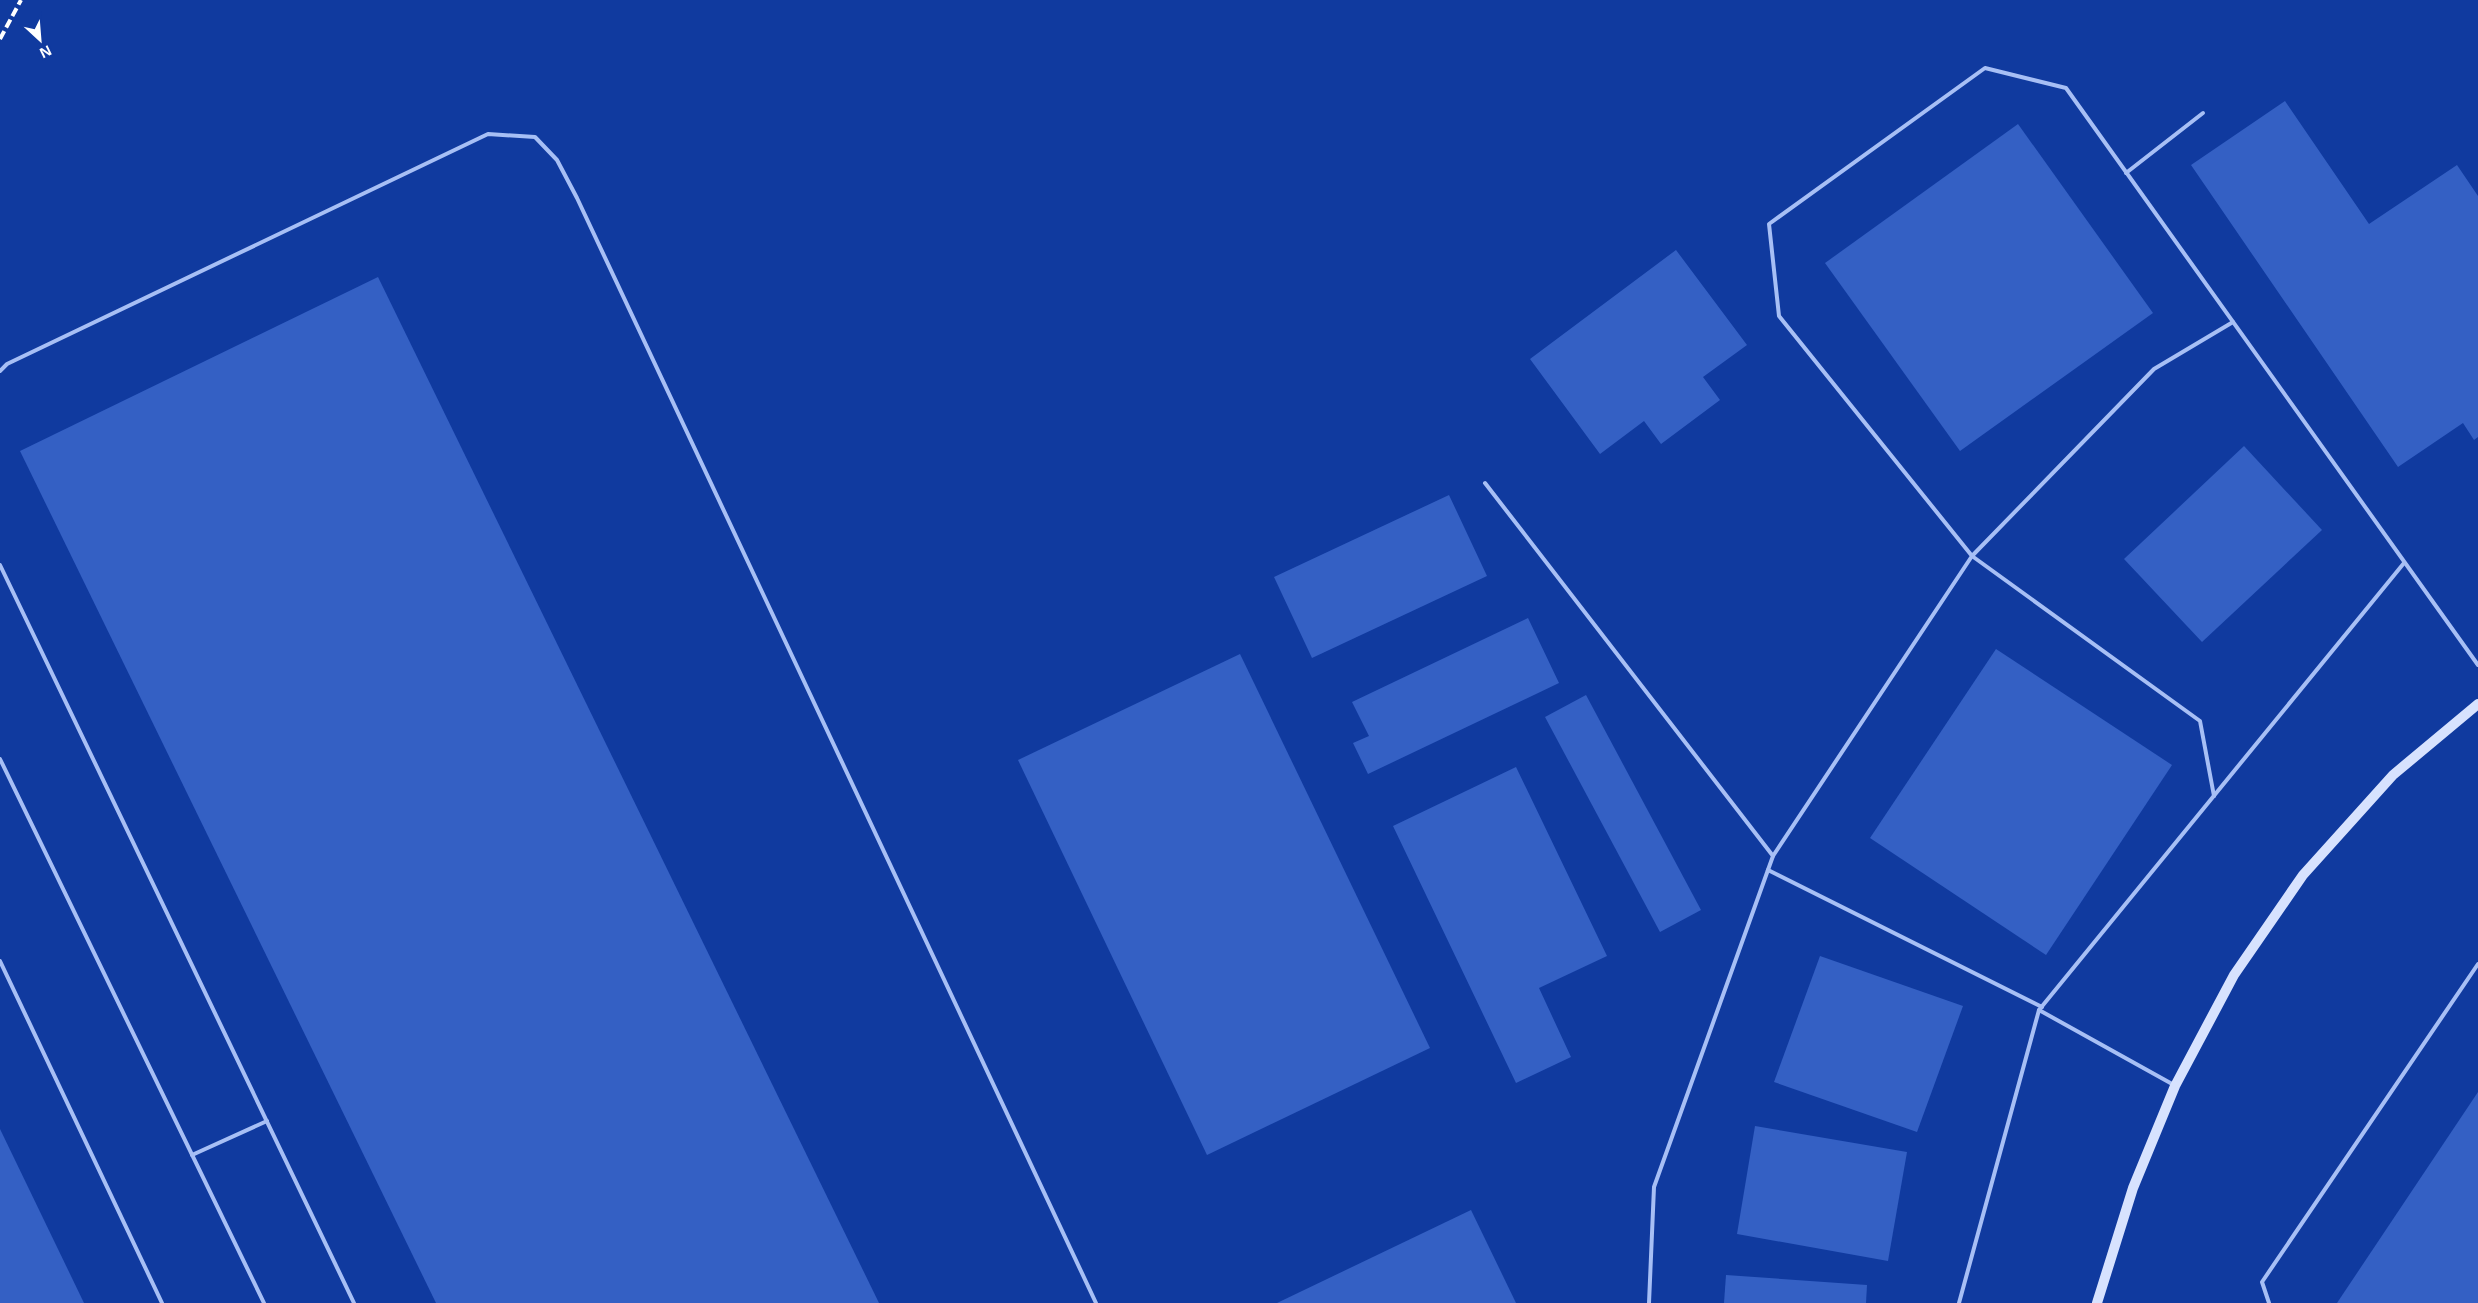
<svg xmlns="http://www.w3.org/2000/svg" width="2478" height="1303" font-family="'Noto Sans',sans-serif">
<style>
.building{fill:#3460c4}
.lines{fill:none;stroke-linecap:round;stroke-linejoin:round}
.service{stroke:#a7bff5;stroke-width:4}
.secondary{stroke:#d7e2fe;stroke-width:10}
.rail{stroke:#fff;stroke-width:4;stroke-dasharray:9 4;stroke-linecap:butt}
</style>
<rect width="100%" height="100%" fill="#103a9f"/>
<g class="building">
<path d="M 2285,101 L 2369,224 L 2457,165 L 2478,196 L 2478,437 L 2474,440 L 2463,423 L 2398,467 L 2191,165 Z"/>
<path d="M 2018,124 L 2153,313 L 1960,451 L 1825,263 Z"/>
<path d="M 1676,250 L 1747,345 L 1703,377 L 1720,400 L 1661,444 L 1644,421 L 1600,454 L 1530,359 Z"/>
<path d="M 378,277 L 879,1303 L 436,1303 L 20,451 Z"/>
<path d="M 2244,446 L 2322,530 L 2202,642 L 2124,559 Z"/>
<path d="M 1449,495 L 1487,576 L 1312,658 L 1274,577 Z"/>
<path d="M 1528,618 L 1559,683 L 1368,774 L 1353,743 L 1369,736 L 1352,702 Z"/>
<path d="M 1996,649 L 2172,765 L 2046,955 L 1870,838 Z"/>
<path d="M 1240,654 L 1430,1048 L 1207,1155 L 1018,760 Z"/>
<path d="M 1586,695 L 1701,910 L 1660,932 L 1545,717 Z"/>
<path d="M 1516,767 L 1607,956 L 1539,988 L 1571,1057 L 1516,1083 L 1393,826 Z"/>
<path d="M 1820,956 L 1963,1006 L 1917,1132 L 1774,1082 Z"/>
<path d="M 2478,1092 L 2478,1303 L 2337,1303 Z"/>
<path d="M 1755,1126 L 1907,1152 L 1888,1261 L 1737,1234 Z"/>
<path d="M 0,1129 L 84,1303 L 0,1303 Z"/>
<path d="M 1471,1210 L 1516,1303 L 1277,1303 Z"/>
<path d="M 1726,1275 L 1867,1285 L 1866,1303 L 1724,1303 Z"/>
</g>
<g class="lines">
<g class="service">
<path d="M 2126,173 L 2203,113"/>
<path d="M 0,371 L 7,364 L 488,134 L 535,137 L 557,160 L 577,198 L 1096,1303"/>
<path d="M 1485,483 L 1773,856 L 1654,1187 L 1649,1303"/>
<path d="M 0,565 L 354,1303"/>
<path d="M 0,759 L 264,1303"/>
<path d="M 2214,796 L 2200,721 L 1972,556 L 2154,369 L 2233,322"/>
<path d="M 1773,856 L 1972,556 L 1779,316 L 1769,224 L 1985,68 L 2066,88 L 2478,665"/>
<path d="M 1768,870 L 2042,1007"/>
<path d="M 0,961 L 162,1303"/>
<path d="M 2174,1085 L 2039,1010 L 2404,563"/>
<path d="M 192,1155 L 267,1121"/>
<path d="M 1959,1303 L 2039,1010"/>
<path d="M 2269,1303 L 2262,1282 L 2478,964"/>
</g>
<path class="secondary" d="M 2097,1303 L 2133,1188 L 2175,1086 L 2234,975 L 2303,875 L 2393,775 L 2478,704"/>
<path class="rail" d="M 0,39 L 21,0"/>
</g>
<g transform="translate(40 40) rotate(154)" stroke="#103a9f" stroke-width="4" paint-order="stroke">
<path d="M0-4L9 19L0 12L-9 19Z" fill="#ffffff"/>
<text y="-8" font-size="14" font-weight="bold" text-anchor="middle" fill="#ffffff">N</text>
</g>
</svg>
